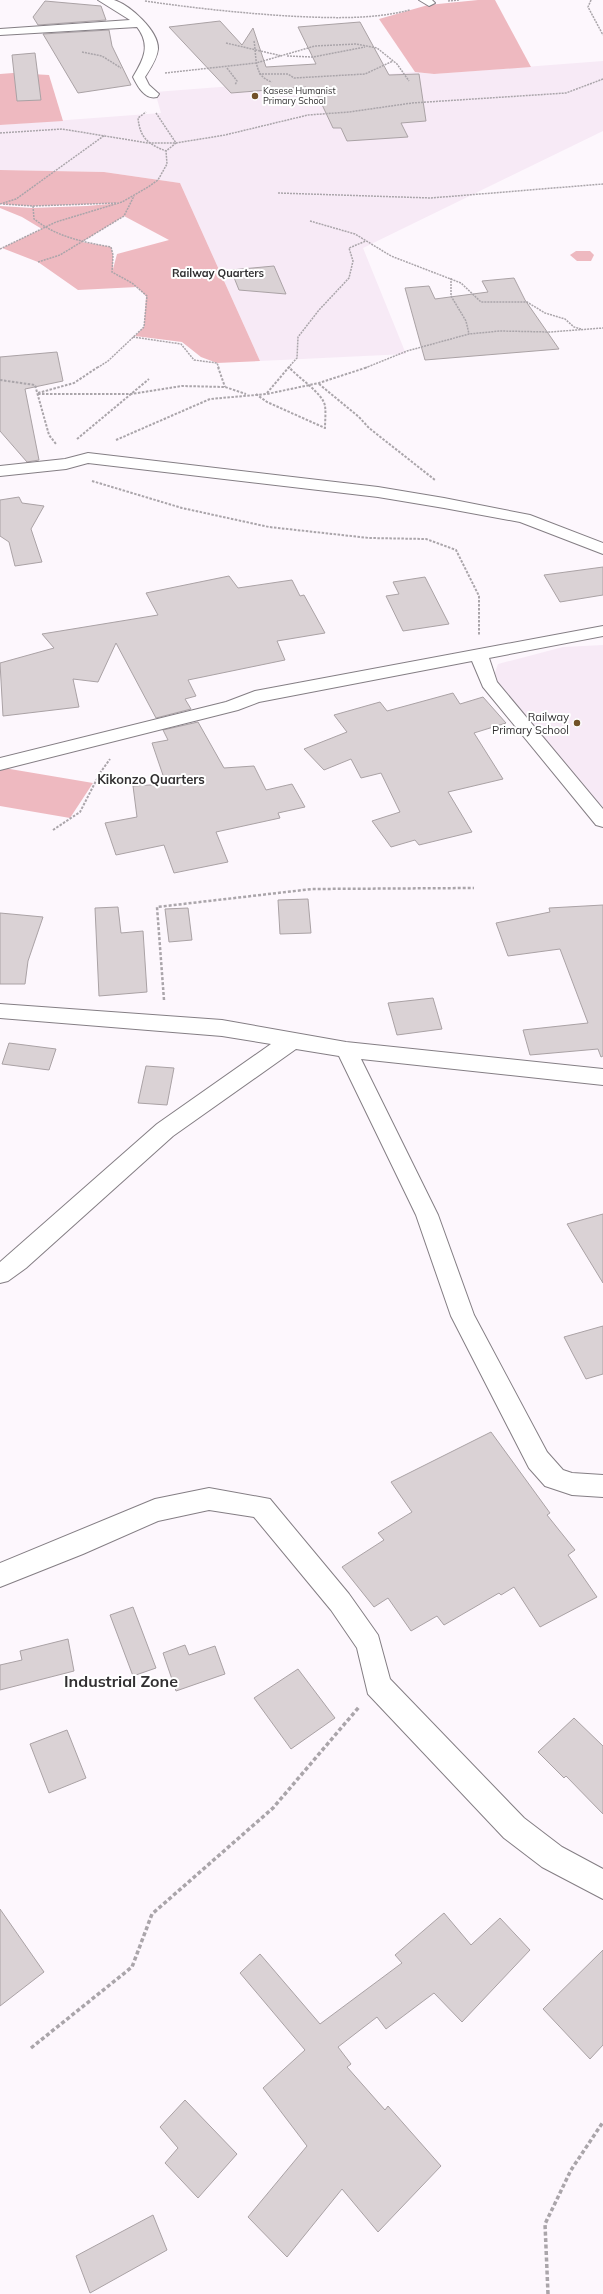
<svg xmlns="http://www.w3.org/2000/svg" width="603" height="2294" font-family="Mulish,sans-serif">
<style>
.built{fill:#f7eaf6}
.green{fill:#eeb9c0;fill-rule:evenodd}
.building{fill:#dad2d5;stroke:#aaa2a5}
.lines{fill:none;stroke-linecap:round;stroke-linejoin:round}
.minor-casing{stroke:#847e84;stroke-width:2}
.path-far3{stroke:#aaa5aa;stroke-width:1.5;stroke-dasharray:2 1;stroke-linecap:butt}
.path-far2{stroke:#aaa5aa;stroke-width:2;stroke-dasharray:2.5 1.5;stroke-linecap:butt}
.path-far1{stroke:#aaa5aa;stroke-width:2.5;stroke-dasharray:3 2;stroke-linecap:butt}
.path{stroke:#aaa5aa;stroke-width:3.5;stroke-dasharray:4 2.5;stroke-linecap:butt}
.minor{fill:#fff;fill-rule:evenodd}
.poi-dot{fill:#725228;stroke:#fff;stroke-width:1.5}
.labels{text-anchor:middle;stroke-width:4;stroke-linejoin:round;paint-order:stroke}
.far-poi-label{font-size:9px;fill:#323032;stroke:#fff;text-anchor:start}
.far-quarter-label{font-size:11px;font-weight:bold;fill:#323032;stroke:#fff}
.poi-label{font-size:11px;fill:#323032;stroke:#fff;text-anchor:end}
.quarter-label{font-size:13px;font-weight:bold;fill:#323032;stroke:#fff}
.near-quarter-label{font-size:16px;font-weight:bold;fill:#323032;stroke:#fff}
</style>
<rect width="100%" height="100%" fill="#fdf7fd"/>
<g class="built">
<path d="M 603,61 L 603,131 L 363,248 L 406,354 L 260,361 L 180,183 L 104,172 L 0,170 L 0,125 L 161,113 L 155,92 L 415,72 L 434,74 Z"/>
<path d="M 603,645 L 603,807 L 585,789 L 493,678 L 498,664 L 563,647 Z"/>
</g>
<g class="green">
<path d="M 478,0 L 495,0 L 531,67 L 434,74 L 415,72 L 379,19 L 428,5 Z"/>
<path d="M 13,73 L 49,75 L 63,121 L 0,125 L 0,74 Z"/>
<path d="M 0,170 L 104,172 L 180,183 L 260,361 L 217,363 L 201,357 L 182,342 L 135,336 L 144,327 L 146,296 L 137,287 L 78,290 L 38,262 L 2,248 L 42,229 L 22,217 L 0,208 L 0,206 L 32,208 L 87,206 L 120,203 L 33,206 L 0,204 ZM 124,216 L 169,240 L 117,254 L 113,269 L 113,255 L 111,247 L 82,242 Z"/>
<path d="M 576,251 L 590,251 L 594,255 L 591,261 L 577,261 L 570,255 Z"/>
<path d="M 0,768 L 4,768 L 93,783 L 70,818 L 0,806 Z"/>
</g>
<g class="building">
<path d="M 45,1 L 101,6 L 106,20 L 38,25 L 33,17 Z"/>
<path d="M 220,21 L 242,45 L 253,28 L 266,67 L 316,64 L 298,27 L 360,22 L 389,75 L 419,74 L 426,121 L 401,123 L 408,137 L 347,141 L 341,128 L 333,128 L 317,94 L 310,95 L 306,87 L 231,93 L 169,27 Z"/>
<path d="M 109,30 L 112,46 L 131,85 L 78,93 L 43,34 Z"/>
<path d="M 35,53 L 41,100 L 17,101 L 12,55 Z"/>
<path d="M 274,266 L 286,294 L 239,290 L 231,270 Z"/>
<path d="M 514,278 L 525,300 L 559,349 L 425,360 L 405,288 L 429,286 L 435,299 L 488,292 L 482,281 Z"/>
<path d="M 57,352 L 63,381 L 25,389 L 39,460 L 27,462 L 0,431 L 0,357 Z"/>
<path d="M 19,497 L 22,503 L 44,506 L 31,529 L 42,562 L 15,566 L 9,542 L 0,536 L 0,500 Z"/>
<path d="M 603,567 L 603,595 L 560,602 L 544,575 Z"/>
<path d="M 229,576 L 238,588 L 292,580 L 300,596 L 304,595 L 325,633 L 277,641 L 285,660 L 188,680 L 196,696 L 185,699 L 191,709 L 156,718 L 116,643 L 98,682 L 73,679 L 79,707 L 3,716 L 0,663 L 54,648 L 42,634 L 158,615 L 146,593 Z"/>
<path d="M 425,577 L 449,624 L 403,631 L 386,596 L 399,594 L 393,582 Z"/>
<path d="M 453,693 L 460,704 L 483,697 L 506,723 L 474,733 L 503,779 L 448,792 L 472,832 L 419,845 L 415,840 L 391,847 L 372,821 L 400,812 L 381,773 L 361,778 L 351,759 L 324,770 L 304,749 L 347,732 L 334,715 L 380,702 L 387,711 Z"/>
<path d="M 198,722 L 224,768 L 254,766 L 266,790 L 292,784 L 305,807 L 278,813 L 280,818 L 216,832 L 228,862 L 174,873 L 164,845 L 116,855 L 105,823 L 137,817 L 133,786 L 166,784 L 152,743 L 168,740 L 163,730 Z"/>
<path d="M 308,899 L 311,933 L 280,934 L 278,900 Z"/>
<path d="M 603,905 L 603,1056 L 601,1057 L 598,1049 L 530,1055 L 523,1030 L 588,1023 L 560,949 L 508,956 L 496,923 L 550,912 L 549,908 Z"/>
<path d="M 118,907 L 121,933 L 143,931 L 147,992 L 99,996 L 95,908 Z"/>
<path d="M 188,908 L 192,940 L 169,942 L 165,909 Z"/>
<path d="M 0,913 L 43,917 L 28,961 L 25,984 L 0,984 Z"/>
<path d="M 433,998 L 442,1029 L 397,1035 L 388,1003 Z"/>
<path d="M 9,1043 L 56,1049 L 49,1070 L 2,1064 Z"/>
<path d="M 146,1066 L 174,1068 L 167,1105 L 138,1103 Z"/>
<path d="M 603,1214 L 603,1283 L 567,1224 Z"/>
<path d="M 603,1326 L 603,1374 L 586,1379 L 564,1337 Z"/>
<path d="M 491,1432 L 550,1513 L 547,1515 L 575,1550 L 568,1555 L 597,1597 L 540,1627 L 514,1587 L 501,1595 L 499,1593 L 444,1625 L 437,1616 L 411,1631 L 388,1598 L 374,1607 L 342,1567 L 384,1540 L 378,1533 L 412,1512 L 391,1482 Z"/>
<path d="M 133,1607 L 156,1668 L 133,1676 L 110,1615 Z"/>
<path d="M 68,1639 L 74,1671 L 0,1690 L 0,1665 L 22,1660 L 20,1651 Z"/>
<path d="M 185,1645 L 189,1655 L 215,1646 L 225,1674 L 176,1691 L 163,1653 Z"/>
<path d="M 298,1669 L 335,1718 L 291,1749 L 254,1698 Z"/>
<path d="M 574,1718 L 603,1746 L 603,1814 L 566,1776 L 564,1778 L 538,1752 Z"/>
<path d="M 67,1730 L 86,1778 L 49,1793 L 30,1744 Z"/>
<path d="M 0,1909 L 44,1972 L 0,2006 Z"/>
<path d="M 444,1913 L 471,1945 L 500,1918 L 530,1950 L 462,2022 L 434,1993 L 386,2029 L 377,2017 L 338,2047 L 351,2064 L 347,2067 L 385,2110 L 388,2106 L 441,2166 L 378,2232 L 342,2189 L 287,2257 L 248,2217 L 307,2146 L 263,2088 L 305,2050 L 240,1973 L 260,1954 L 320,2024 L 402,1963 L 395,1955 Z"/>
<path d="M 603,1950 L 603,2045 L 590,2059 L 543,2009 Z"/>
<path d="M 185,2100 L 237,2154 L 198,2198 L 165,2163 L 178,2148 L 160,2127 Z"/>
<path d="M 153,2215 L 167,2250 L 90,2293 L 76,2256 Z"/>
</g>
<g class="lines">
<defs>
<g id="minor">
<path d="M 98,0 C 103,0 109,0 114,0 C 130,5 159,31 158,49 C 157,59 150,69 145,77 L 149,85 L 159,94 L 157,97 C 145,100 138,87 133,77 C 144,59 151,45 137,27 L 0,35 L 0,29 L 130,20 Z"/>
<path d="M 419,0 L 432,0 L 435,3 L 429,6 Z"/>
<path d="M 88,453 L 378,487 L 444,498 L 530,515 L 603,543 L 603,554 L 520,522 L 444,508 L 378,497 L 88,463 L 66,469 L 0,476 L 0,466 L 65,459 Z"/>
<path d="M 603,626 L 603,636 L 489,658 L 497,682 L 603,809 L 603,827 L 596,825 L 483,687 L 472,661 L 259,702 L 238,710 L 0,770 L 0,758 L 226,702 L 255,691 Z"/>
<path d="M 0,1004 L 222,1020 L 346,1042 L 603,1069 L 603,1085 L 361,1059 L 438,1215 L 474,1315 L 547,1452 L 563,1470 L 572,1473 L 603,1475 L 603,1497 L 572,1495 L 545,1486 L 529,1468 L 451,1316 L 416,1215 L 339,1056 L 296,1049 L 173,1136 L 26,1268 L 8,1281 L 0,1283 L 0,1262 L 157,1124 L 271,1044 L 222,1036 L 0,1018 Z"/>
<path d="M 209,1488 L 270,1499 L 349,1594 L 378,1635 L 390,1679 L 524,1818 L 562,1847 L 603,1869 L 603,1899 L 542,1867 L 504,1838 L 368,1694 L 357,1648 L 331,1610 L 254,1517 L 209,1510 L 158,1521 L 83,1554 L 0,1587 L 0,1563 L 155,1499 Z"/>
</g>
</defs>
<use href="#minor" class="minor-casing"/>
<g class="path-far3">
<path d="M 591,0 L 588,7 L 603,35"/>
<path d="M 145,1 C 193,8 240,13 288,16 C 329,18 370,20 410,10"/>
<path d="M 448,1 L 460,0"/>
<path d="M 254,41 C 257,58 253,76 272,82"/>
<path d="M 226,43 L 282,56"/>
<path d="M 82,52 L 102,56 L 121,68"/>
<path d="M 287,56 L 313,57 L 365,47"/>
<path d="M 227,68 L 237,81 L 235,85"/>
<path d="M 165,73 L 256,63 L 315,46 L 356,44 L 377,48 L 397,64 L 409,81"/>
<path d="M 259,74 L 288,74 L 294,78 L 365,74 L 393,61"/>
<path d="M 156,113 L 176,143 L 166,151"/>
<path d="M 0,133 L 62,129 L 148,143 L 176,143 L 225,135 L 308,115 L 349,112 L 412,103 L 566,93 L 603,79"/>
<path d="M 278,193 L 431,198 L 603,184"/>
<path d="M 0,204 L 16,199 L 105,135"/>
<path d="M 3,204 L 33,206 L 117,203"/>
<path d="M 33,206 L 34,219 C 57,237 83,242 111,247 L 113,255 L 112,272 L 132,283 L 147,296 L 144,327 L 108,361 L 97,368"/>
<path d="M 310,221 L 355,234 L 391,256 L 461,283 L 481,302 L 527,302 L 545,313 L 565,319 L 574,327 L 581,329"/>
<path d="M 0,249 L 56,222 L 122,202 L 148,187 L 158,180 L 167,164 L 166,151 C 148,144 140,138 138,118 L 146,112"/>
<path d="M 38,262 L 60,255 L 124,216 L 134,196"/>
<path d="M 451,278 L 451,296 L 466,321 L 469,334"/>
<path d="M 133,337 L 181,344 L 194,360 L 217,363 L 219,368"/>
<path d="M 289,367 L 290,368"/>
<path d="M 288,368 L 297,358 L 298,337 L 319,310 L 349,278 L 353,261 L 349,248 L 366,241"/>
<path d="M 365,368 L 407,351 L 469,334 L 500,331 L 550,332 L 603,328"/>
</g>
<g class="path-far2">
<path d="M 218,367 L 225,387"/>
<path d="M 0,380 L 35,385 L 49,435 L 56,444"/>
<path d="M 319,384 L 359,417 L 369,428 L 435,480"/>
<path d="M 38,393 L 74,383 L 98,367"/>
<path d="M 267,393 L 289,367"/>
<path d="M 38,394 L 131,394 L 182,386 L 225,387 L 246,394"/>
<path d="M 256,394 L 267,402 L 325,428 C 325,421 326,413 325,406 C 323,393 298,378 289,367"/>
<path d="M 77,439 L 149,379"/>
<path d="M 116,440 L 210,399 L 267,394 L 319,383 L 368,367"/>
<path d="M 92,481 L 182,508 L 269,527 L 369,538 L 426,539 L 456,550 L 479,596 L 479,635"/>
<path d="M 53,830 L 80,812 L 100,773 L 110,759"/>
</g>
<path class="path-far1" d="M 164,1000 L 157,907 L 312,889 L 474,888"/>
<g class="path">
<path d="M 31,2048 L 132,1967 L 152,1914 L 273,1808 L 359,1707"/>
<path d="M 548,2294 L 545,2224 L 571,2170 L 603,2122"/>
</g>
<use href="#minor" class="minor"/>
</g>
<g class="poi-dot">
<circle cx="255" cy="96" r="4"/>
<circle cx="577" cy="723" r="4"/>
</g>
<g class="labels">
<g class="far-poi-label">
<text x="263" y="94">Kasese Humanist<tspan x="263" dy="10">Primary School</tspan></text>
</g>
<g class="far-quarter-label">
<text x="218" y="277">Railway Quarters</text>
</g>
<g class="poi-label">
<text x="569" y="721">Railway<tspan x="569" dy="13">Primary School</tspan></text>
</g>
<g class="quarter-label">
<text x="151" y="784">Kikonzo Quarters</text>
</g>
<g class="near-quarter-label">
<text x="121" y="1687">Industrial Zone</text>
</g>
</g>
</svg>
